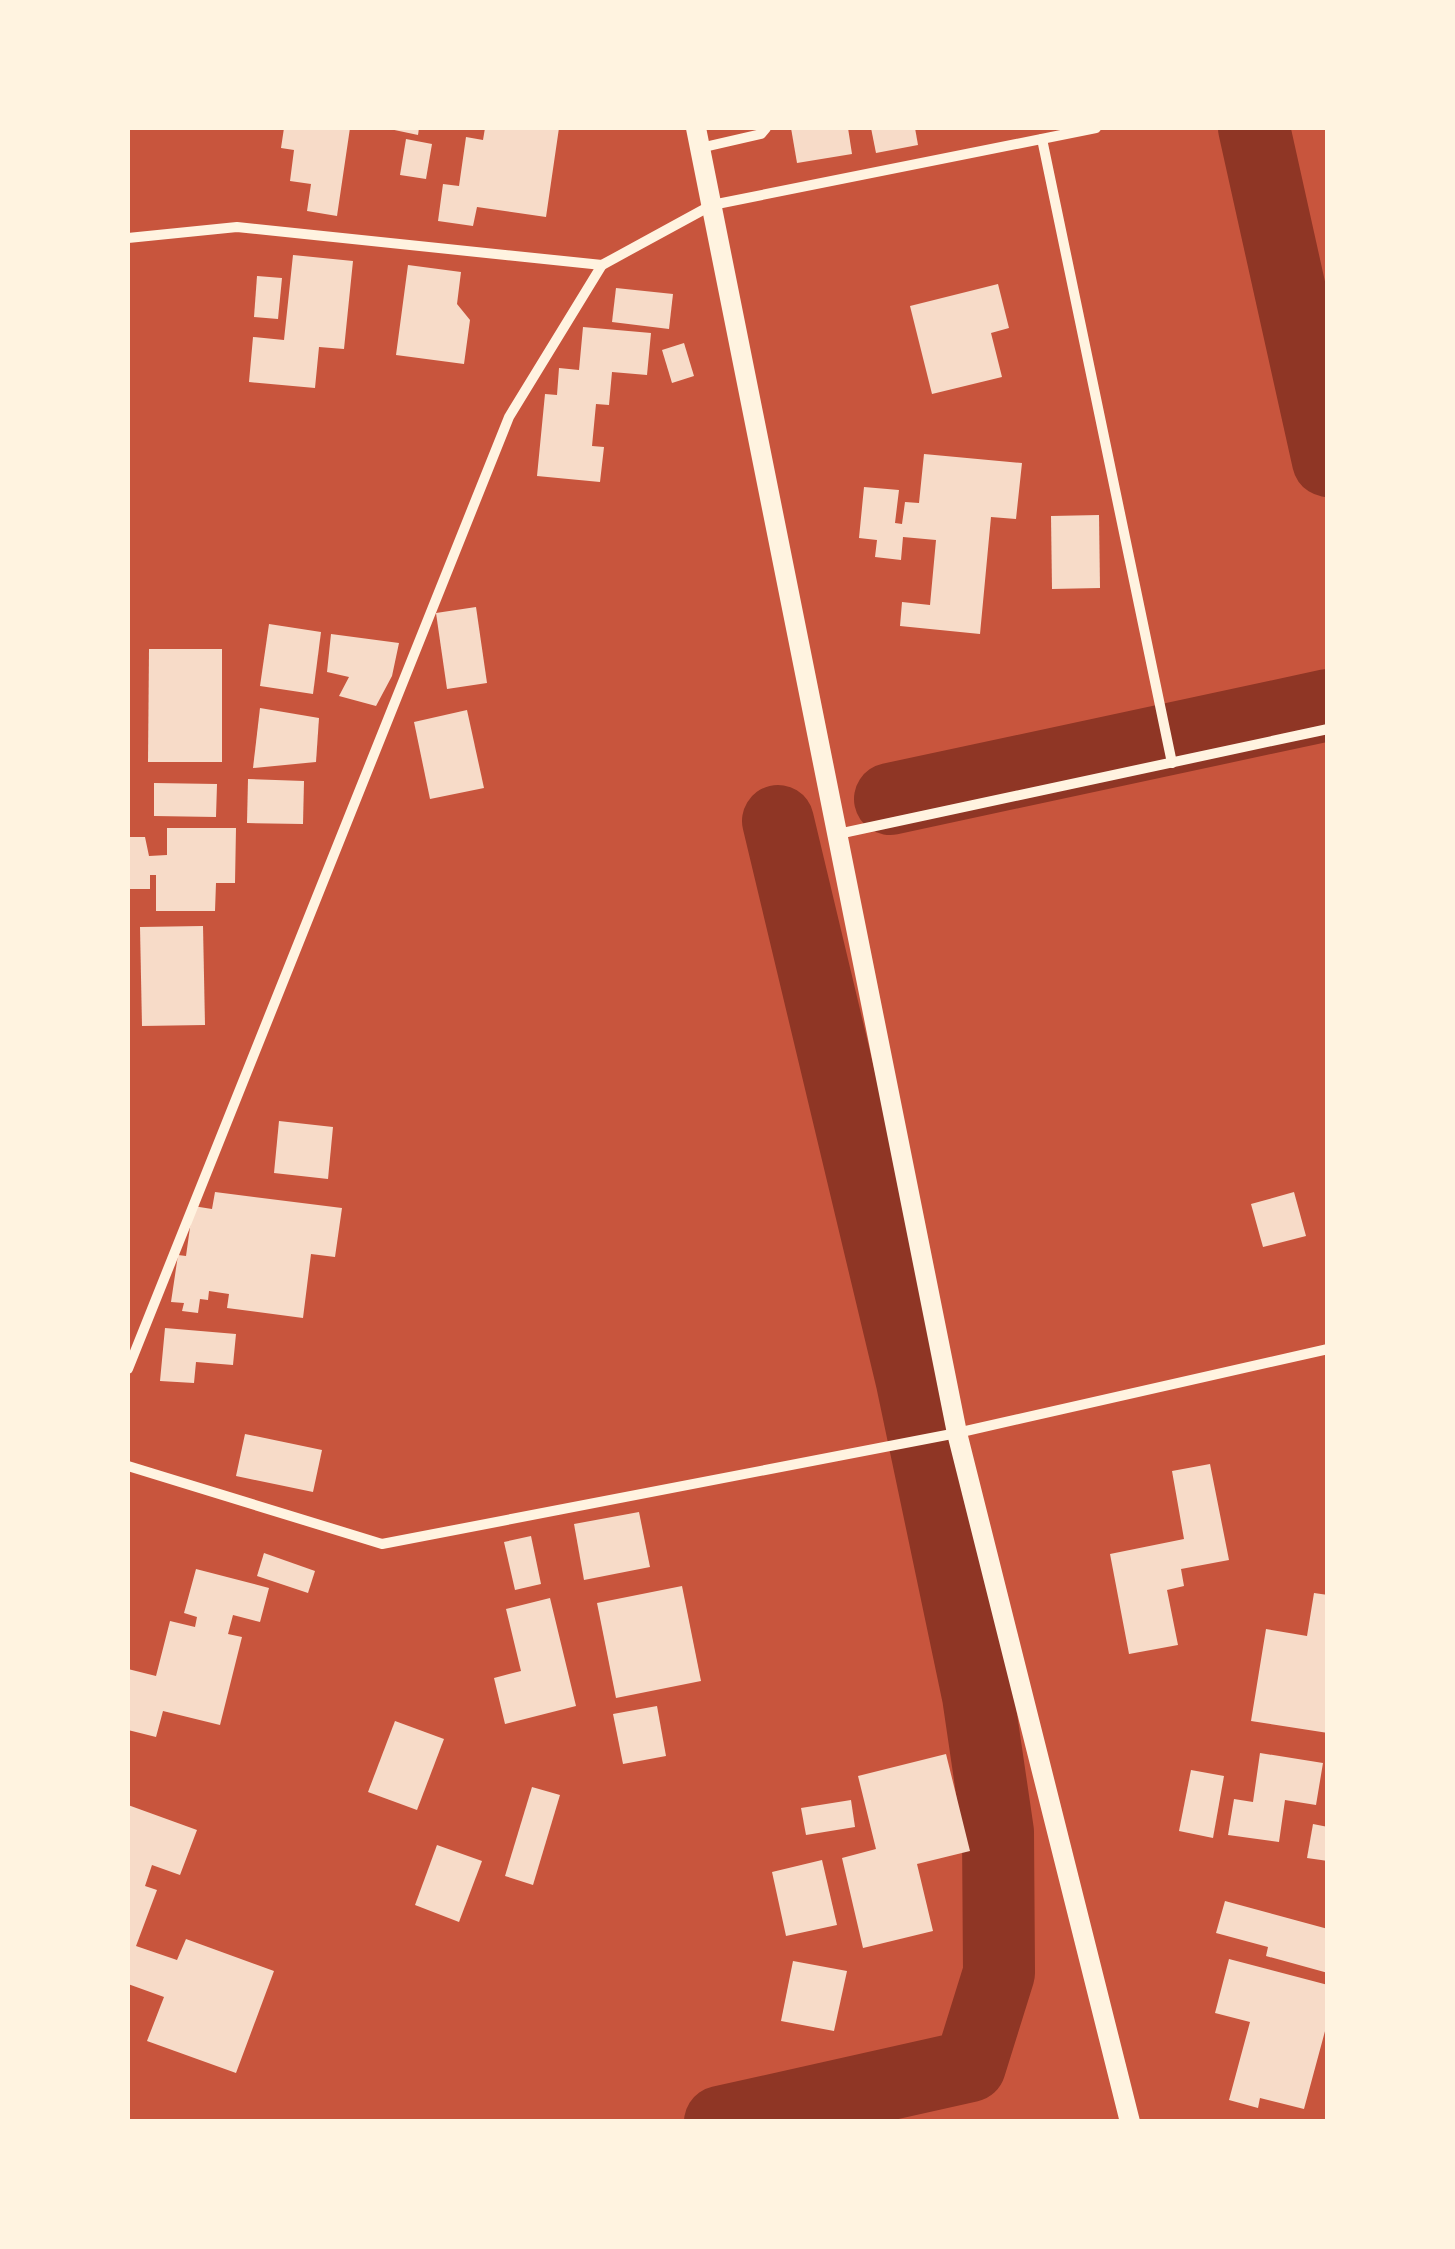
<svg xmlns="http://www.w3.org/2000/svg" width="1455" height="2249" font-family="'Public Sans',sans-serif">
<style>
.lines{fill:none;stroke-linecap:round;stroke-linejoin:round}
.river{stroke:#8f3625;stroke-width:72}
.building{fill:#f7dbc8}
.minor{stroke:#fff3e0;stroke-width:10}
.secondary{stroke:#fff3e0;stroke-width:20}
</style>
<rect width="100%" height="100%" fill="#c8553d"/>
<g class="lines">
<g class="river">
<path d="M 1254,128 L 1328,461"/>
<path d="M 890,799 L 1328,705"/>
<path d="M 720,2122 L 970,2066 L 999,1973 L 998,1832 L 978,1696 L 912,1382 L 778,821"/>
</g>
</g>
<g class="building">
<path d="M 284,128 L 350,128 L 337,216 L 307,211 L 311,184 L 290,181 L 294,150 L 281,148 Z"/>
<path d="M 385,128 L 419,128 L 418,135 Z"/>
<path d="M 485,128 L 559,128 L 546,217 L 477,207 L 473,226 L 438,221 L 443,184 L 459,186 L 466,137 L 483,140 Z"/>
<path d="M 791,128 L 848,128 L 852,154 L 797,163 Z"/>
<path d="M 871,128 L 915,128 L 918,145 L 876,153 Z"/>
<path d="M 406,139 L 432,144 L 426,179 L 400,175 Z"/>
<path d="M 293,255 L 353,261 L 344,349 L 319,347 L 315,388 L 249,382 L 253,337 L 284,340 Z"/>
<path d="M 408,265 L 461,272 L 457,304 L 470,320 L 464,364 L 396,355 Z"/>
<path d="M 257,276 L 282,278 L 278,319 L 254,317 Z"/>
<path d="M 998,284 L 1009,328 L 991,333 L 1002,377 L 932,394 L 910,306 Z"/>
<path d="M 616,288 L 673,294 L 669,329 L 612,322 Z"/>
<path d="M 583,327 L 651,333 L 647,375 L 612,372 L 609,405 L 596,404 L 592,446 L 604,447 L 600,482 L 537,476 L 545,394 L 557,395 L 559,368 L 579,370 Z"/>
<path d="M 684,343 L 694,376 L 672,383 L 662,350 Z"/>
<path d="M 924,454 L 1022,463 L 1016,519 L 991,517 L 980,634 L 900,626 L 902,602 L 930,605 L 936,540 L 903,537 L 901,560 L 875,557 L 877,540 L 859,538 L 864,487 L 899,490 L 895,523 L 902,524 L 905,502 L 919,503 Z"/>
<path d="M 1099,515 L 1100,588 L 1052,589 L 1051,516 Z"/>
<path d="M 476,607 L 487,683 L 447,689 L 436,613 Z"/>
<path d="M 269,624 L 321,632 L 313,694 L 260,686 Z"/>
<path d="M 331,634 L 399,643 L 392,676 L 376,706 L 339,696 L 349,677 L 327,672 Z"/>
<path d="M 149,649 L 222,649 L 222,762 L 148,762 Z"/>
<path d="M 260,708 L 319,718 L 316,762 L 253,768 Z"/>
<path d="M 467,710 L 484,788 L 430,799 L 414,722 Z"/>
<path d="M 248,779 L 304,781 L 303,824 L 247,823 Z"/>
<path d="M 154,783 L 217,784 L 216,817 L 154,816 Z"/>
<path d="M 167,828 L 236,828 L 235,883 L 216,883 L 215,911 L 156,911 L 156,875 L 150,875 L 150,889 L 128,889 L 128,837 L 145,837 L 149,856 L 167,855 Z"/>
<path d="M 203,926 L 205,1025 L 142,1026 L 140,927 Z"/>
<path d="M 279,1121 L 333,1127 L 328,1179 L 274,1173 Z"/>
<path d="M 215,1192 L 342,1208 L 335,1257 L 311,1254 L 303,1318 L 227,1308 L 229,1294 L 209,1291 L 208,1300 L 200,1299 L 198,1313 L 182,1311 L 184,1303 L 171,1302 L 178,1255 L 186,1256 L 193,1206 L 212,1209 Z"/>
<path d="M 1294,1192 L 1306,1236 L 1263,1247 L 1251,1204 Z"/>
<path d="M 165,1328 L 236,1334 L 233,1365 L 196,1362 L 194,1383 L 160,1381 Z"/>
<path d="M 245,1434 L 322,1450 L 313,1492 L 236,1476 Z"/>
<path d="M 1210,1464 L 1229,1560 L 1181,1569 L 1184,1586 L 1167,1590 L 1178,1645 L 1129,1654 L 1110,1554 L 1184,1539 L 1172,1471 Z"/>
<path d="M 639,1512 L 650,1567 L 584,1580 L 574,1524 Z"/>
<path d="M 531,1536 L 541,1584 L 515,1590 L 504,1542 Z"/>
<path d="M 264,1553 L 315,1571 L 308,1593 L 257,1576 Z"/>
<path d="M 196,1569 L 269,1588 L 260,1622 L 233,1615 L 228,1634 L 242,1637 L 220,1725 L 163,1711 L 156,1737 L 128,1730 L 128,1669 L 156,1676 L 170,1621 L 195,1627 L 197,1617 L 184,1613 Z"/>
<path d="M 682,1586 L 701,1681 L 616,1698 L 597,1603 Z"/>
<path d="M 1314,1593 L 1328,1595 L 1328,1733 L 1251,1721 L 1266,1629 L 1307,1636 Z"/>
<path d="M 550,1598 L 576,1706 L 505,1724 L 494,1678 L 521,1671 L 506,1609 Z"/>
<path d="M 657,1706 L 666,1756 L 623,1764 L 613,1714 Z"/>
<path d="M 395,1721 L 444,1739 L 417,1810 L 368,1792 Z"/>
<path d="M 1260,1753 L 1323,1763 L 1316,1805 L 1285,1800 L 1279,1842 L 1228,1835 L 1234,1799 L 1253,1802 Z"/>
<path d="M 946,1754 L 970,1851 L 917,1864 L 933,1931 L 863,1948 L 842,1858 L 876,1849 L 858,1776 Z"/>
<path d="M 1191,1770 L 1224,1776 L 1213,1838 L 1179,1831 Z"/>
<path d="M 532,1787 L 560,1795 L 533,1885 L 505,1876 Z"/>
<path d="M 851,1800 L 855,1827 L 806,1835 L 801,1808 Z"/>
<path d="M 128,1805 L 197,1830 L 180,1875 L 152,1865 L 145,1886 L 157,1890 L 136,1946 L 177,1960 L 186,1939 L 274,1971 L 236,2073 L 147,2041 L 164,1997 L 128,1984 Z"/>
<path d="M 1313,1824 L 1328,1827 L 1328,1861 L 1307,1858 Z"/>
<path d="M 437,1845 L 482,1861 L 459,1922 L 415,1905 Z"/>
<path d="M 822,1860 L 837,1925 L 786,1936 L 772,1872 Z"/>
<path d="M 1225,1901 L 1328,1929 L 1328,1973 L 1266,1956 L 1268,1947 L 1216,1933 Z"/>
<path d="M 1229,1959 L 1328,1985 L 1328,2020 L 1304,2109 L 1260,2098 L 1258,2108 L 1229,2100 L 1250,2022 L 1215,2013 Z"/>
<path d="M 793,1961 L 847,1971 L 834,2031 L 781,2021 Z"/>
</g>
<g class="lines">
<g class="minor">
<path d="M 1042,139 L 1172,763"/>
<path d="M 700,148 L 761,134 L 766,128"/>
<path d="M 128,238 L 237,227 L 602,265"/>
<path d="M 838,834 L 1328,729"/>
<path d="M 128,1369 L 509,417 L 602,265 L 712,205 L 1096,128"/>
<path d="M 128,1466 L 382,1544 L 957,1433 L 1328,1349"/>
</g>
<path class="secondary" d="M 696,128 L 957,1433 L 1130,2122"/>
</g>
<rect width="1455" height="2249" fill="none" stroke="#fff3e0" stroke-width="260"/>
</svg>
